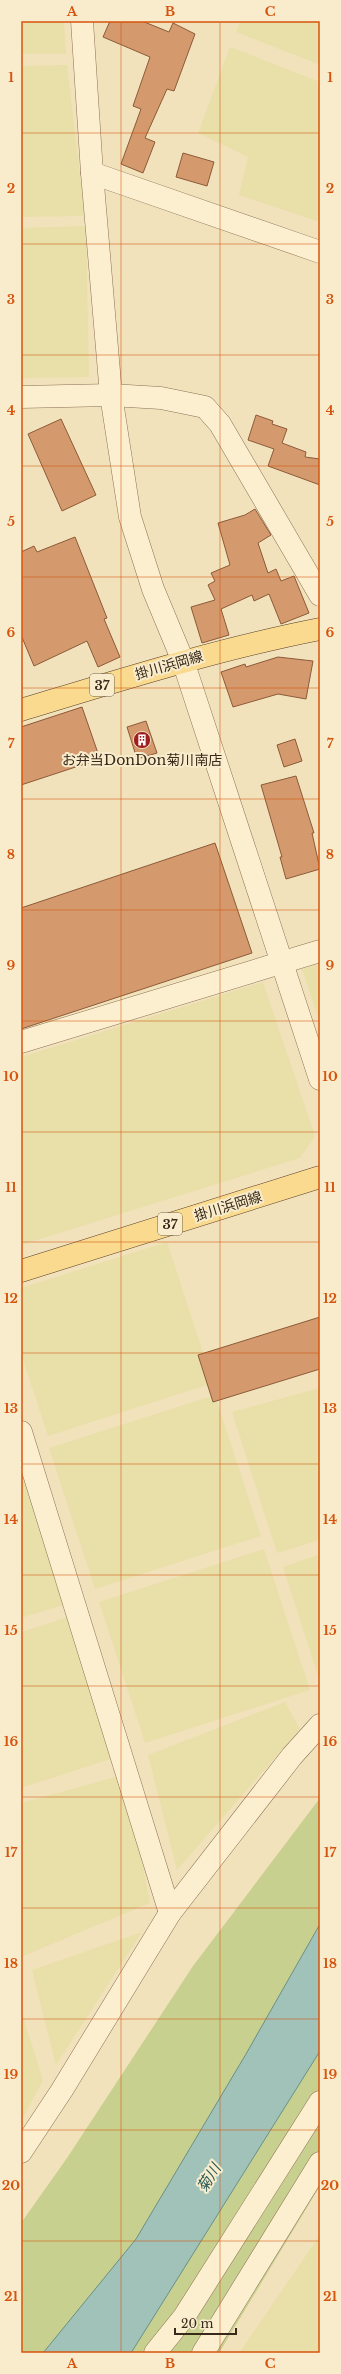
<svg xmlns="http://www.w3.org/2000/svg" width="341" height="2374" font-family="'Libre Baskerville','Noto Sans JP',serif">
<style>
.farmland{fill:#e8dfa9}
.green{fill:#c8d08f}
.water{fill:#a0c2b9;stroke:#679087}
.building{fill:#d49a6e;stroke:#8c5a38}
.lines{fill:none;stroke-linecap:round;stroke-linejoin:round}
.minor-casing{stroke:#8b7254;stroke-width:23}
.major-casing{stroke:#583f29;stroke-width:23}
.minor{stroke:#fcefd0;stroke-width:22}
.major{stroke:#f9da8f;stroke-width:22}
.grid{fill:none;stroke:#d6540d;stroke-width:1;stroke-opacity:0.55}
.labels{text-anchor:middle;stroke-width:4;stroke-linejoin:round;paint-order:stroke}
.shield{fill:#f8eccc;stroke:#72644f;stroke-width:1}
.shield-label{font-size:13px;font-weight:bold;fill:#38291a}
.street-label{font-size:14px;fill:#38291a;stroke:#f8eccc}
.poi-label{font-size:14px;fill:#38291a;stroke:#f8eccc}
.water-label{font-size:15px;font-style:italic;fill:#285a57;stroke:#f8eccc}
.neatline{fill:none;stroke:#d6540d;stroke-width:1.5}
.grid-label{font-size:13px;text-anchor:middle;font-weight:bold;fill:#d6540d}
</style>
<rect width="100%" height="100%" fill="#f2e2bc"/>
<g class="farmland">
<path d="M 21,21 L 64,21 L 66,54 L 21,54 Z"/>
<path d="M 240,21 L 320,21 L 320,65 L 236,32 Z"/>
<path d="M 230,47 L 320,82 L 320,222 L 239,195 L 248,157 L 198,133 Z"/>
<path d="M 67,65 L 85,216 L 21,217 L 21,66 Z"/>
<path d="M 86,226 L 89,377 L 21,378 L 21,228 Z"/>
<path d="M 320,964 L 320,1023 L 302,969 Z"/>
<path d="M 263,982 L 315,1136 L 300,1158 L 21,1245 L 21,1057 Z"/>
<path d="M 167,1242 L 213,1383 L 48,1436 L 21,1354 L 21,1288 Z"/>
<path d="M 320,1388 L 320,1540 L 277,1553 L 232,1412 Z"/>
<path d="M 215,1395 L 261,1536 L 95,1589 L 49,1448 Z"/>
<path d="M 21,1463 L 83,1599 L 21,1618 Z"/>
<path d="M 264,1549 L 310,1690 L 145,1743 L 99,1602 Z"/>
<path d="M 320,1554 L 320,1682 L 283,1567 Z"/>
<path d="M 87,1611 L 132,1752 L 21,1788 L 21,1632 Z"/>
<path d="M 285,1702 L 300,1729 L 177,1870 L 148,1755 Z"/>
<path d="M 126,1774 L 150,1903 L 21,1957 L 21,1803 Z"/>
<path d="M 142,1932 L 56,2065 L 32,1970 Z"/>
<path d="M 21,2010 L 43,2080 L 24,2116 L 21,2117 Z"/>
<path d="M 320,2235 L 320,2353 L 239,2353 Z"/>
</g>
<path class="green" d="M 320,1798 L 320,2186 L 219,2353 L 21,2353 L 21,2223 L 67,2158 L 193,1966 Z"/>
<path class="water" d="M 320,1924 L 320,2051 L 131,2353 L 43,2353 L 136,2239 L 246,2054 Z"/>
<g class="building">
<path d="M 110,21 L 142,21 L 169,32 L 173,23 L 195,34 L 174,91 L 167,89 L 145,138 L 155,142 L 143,173 L 121,164 L 141,109 L 133,106 L 150,57 L 103,37 Z"/>
<path d="M 183,153 L 214,162 L 207,186 L 176,177 Z"/>
<path d="M 256,415 L 273,421 L 272,424 L 287,429 L 282,443 L 306,452 L 305,457 L 320,459 L 320,485 L 268,466 L 274,449 L 248,440 Z"/>
<path d="M 61,419 L 96,495 L 62,511 L 28,434 Z"/>
<path d="M 255,509 L 271,535 L 258,543 L 268,573 L 276,569 L 281,581 L 294,576 L 309,613 L 281,624 L 269,594 L 254,601 L 252,595 L 221,609 L 229,635 L 202,643 L 191,607 L 215,600 L 208,585 L 215,581 L 211,573 L 230,565 L 218,523 L 245,515 Z"/>
<path d="M 75,537 L 107,618 L 104,619 L 120,657 L 98,667 L 87,641 L 34,666 L 21,635 L 21,552 L 34,546 L 37,552 Z"/>
<path d="M 278,657 L 313,661 L 306,699 L 278,694 L 233,707 L 221,672 L 245,664 L 246,667 Z"/>
<path d="M 82,707 L 100,759 L 21,785 L 21,727 Z"/>
<path d="M 146,721 L 157,753 L 137,759 L 127,727 Z"/>
<path d="M 295,739 L 302,761 L 284,767 L 277,745 Z"/>
<path d="M 296,776 L 314,833 L 312,833 L 320,869 L 286,879 L 280,857 L 282,857 L 261,785 Z"/>
<path d="M 215,843 L 252,953 L 21,1029 L 21,908 Z"/>
<path d="M 320,1317 L 320,1369 L 213,1402 L 198,1355 Z"/>
</g>
<g class="lines">
<defs>
<g id="minor">
<path d="M 82,21 L 92,173 L 111,395 L 130,517 L 153,589 L 183,661 L 320,1079"/>
<path d="M 92,173 L 320,252"/>
<path d="M 21,397 L 111,395 L 161,398 L 205,407 L 220,424 L 320,595"/>
<path d="M 21,1042 L 320,951"/>
<path d="M 21,1432 L 170,1913"/>
<path d="M 21,2152 L 62,2090 L 170,1913 L 292,1756 L 320,1725"/>
<path d="M 155,2353 L 184,2317 L 320,2102"/>
<path d="M 203,2353 L 320,2163"/>
</g>
<g id="major">
<path d="M 21,710 C 120,680 218,649 320,629"/>
<path d="M 21,1271 L 320,1177"/>
</g>
</defs>
<use href="#minor" class="minor-casing"/>
<use href="#major" class="major-casing"/>
<use href="#minor" class="minor"/>
<use href="#major" class="major"/>
</g>
<path class="grid" d="M 121,21 L 121,2353M 220,21 L 220,2353M 21,133 L 320,133M 21,244 L 320,244M 21,355 L 320,355M 21,466 L 320,466M 21,577 L 320,577M 21,688 L 320,688M 21,799 L 320,799M 21,910 L 320,910M 21,1021 L 320,1021M 21,1132 L 320,1132M 21,1242 L 320,1242M 21,1353 L 320,1353M 21,1464 L 320,1464M 21,1575 L 320,1575M 21,1686 L 320,1686M 21,1797 L 320,1797M 21,1908 L 320,1908M 21,2019 L 320,2019M 21,2130 L 320,2130M 21,2241 L 320,2241"/>
<defs>
<symbol id="building-disc" viewBox="-11 -11 22 22"><circle r="9.5" fill="#9f1f1f" stroke="#f8eccc"/><path d="M-4-6H4V6H1V3H-1V6H-4ZM-2.5-4.3h1.7v1.8h-1.7ZM.8-4.3h1.7v1.8H.8ZM-2.5-1h1.7V.8h-1.7ZM.8-1h1.7V.8H.8Z" fill="#fff"/></symbol>
</defs>
<g fill-rule="evenodd">
<use href="#building-disc" x="132" y="730" width="20" height="20"/>
</g>
<g class="labels">
<g class="shield">
<rect x="90" y="674" width="24" height="22" rx="3"/>
<rect x="158" y="1213" width="24" height="22" rx="3"/>
</g>
<g class="shield-label">
<text x="102" y="690">37</text>
<text x="170" y="1229">37</text>
</g>
<g class="street-label">
<text transform="translate(169 665) rotate(-16)" y="5">掛川浜岡線</text>
<text transform="translate(228 1206) rotate(-17)" y="5">掛川浜岡線</text>
</g>
<g class="poi-label">
<text x="142" y="765">お弁当DonDon菊川南店</text>
</g>
<g class="water-label">
<text transform="translate(209 2178) rotate(-58)" y="5">菊川</text>
</g>
</g>
<rect width="341" height="2374" fill="none" stroke="#f8eccc" stroke-width="44"/>
<path d="M175 2328v6h61v-6" fill="none" stroke="#38291a" stroke-width="2"/>
<text x="181" y="2328" font-size="12" fill="#38291a" stroke="#f8eccc" stroke-width="3" paint-order="stroke">20 m</text>
<rect x="22" y="22" width="297" height="2330" class="neatline"/>
<g class="grid-label">
<text x="72" y="16">A</text>
<text x="170" y="16">B</text>
<text x="270" y="16">C</text>
<text x="11" y="82">1</text>
<text x="330" y="82">1</text>
<text x="11" y="193">2</text>
<text x="330" y="193">2</text>
<text x="11" y="304">3</text>
<text x="330" y="304">3</text>
<text x="11" y="415">4</text>
<text x="330" y="415">4</text>
<text x="11" y="526">5</text>
<text x="330" y="526">5</text>
<text x="11" y="637">6</text>
<text x="330" y="637">6</text>
<text x="11" y="748">7</text>
<text x="330" y="748">7</text>
<text x="11" y="859">8</text>
<text x="330" y="859">8</text>
<text x="11" y="970">9</text>
<text x="330" y="970">9</text>
<text x="11" y="1081">10</text>
<text x="330" y="1081">10</text>
<text x="11" y="1192">11</text>
<text x="330" y="1192">11</text>
<text x="11" y="1303">12</text>
<text x="330" y="1303">12</text>
<text x="11" y="1413">13</text>
<text x="330" y="1413">13</text>
<text x="11" y="1524">14</text>
<text x="330" y="1524">14</text>
<text x="11" y="1635">15</text>
<text x="330" y="1635">15</text>
<text x="11" y="1746">16</text>
<text x="330" y="1746">16</text>
<text x="11" y="1857">17</text>
<text x="330" y="1857">17</text>
<text x="11" y="1968">18</text>
<text x="330" y="1968">18</text>
<text x="11" y="2079">19</text>
<text x="330" y="2079">19</text>
<text x="11" y="2190">20</text>
<text x="330" y="2190">20</text>
<text x="11" y="2301">21</text>
<text x="330" y="2301">21</text>
<text x="72" y="2368">A</text>
<text x="170" y="2368">B</text>
<text x="270" y="2368">C</text>
</g>
</svg>
